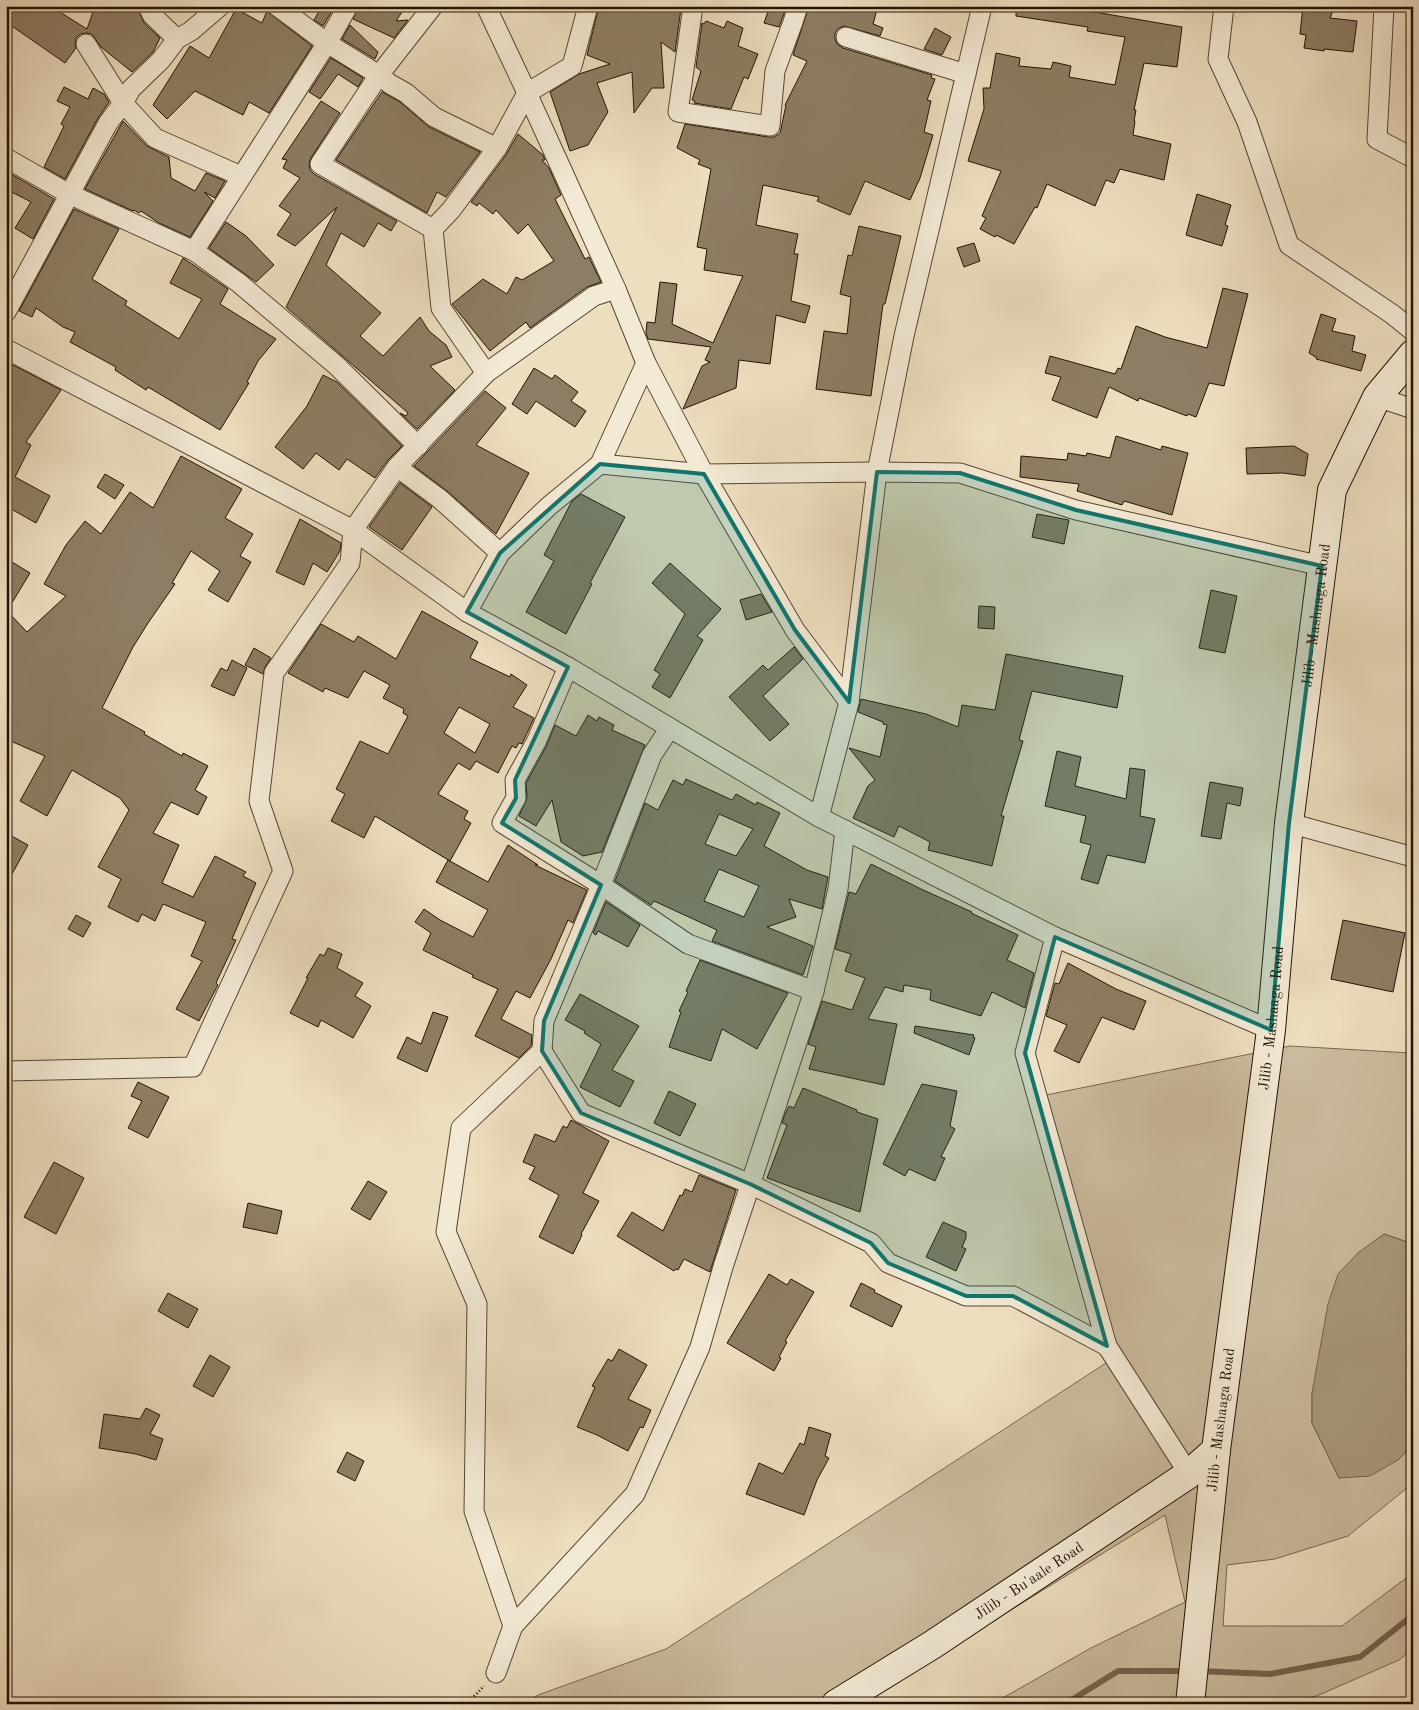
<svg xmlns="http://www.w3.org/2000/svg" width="1419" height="1710" font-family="'Old Standard TT',serif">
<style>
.green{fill:#cbbb9f;stroke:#786750}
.water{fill:#a9997e;stroke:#74634c}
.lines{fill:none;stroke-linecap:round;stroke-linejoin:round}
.stream{stroke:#74634c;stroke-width:6}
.building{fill:#8d7d64;stroke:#241301;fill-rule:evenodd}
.minor-casing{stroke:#564630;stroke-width:21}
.secondary-casing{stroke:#241301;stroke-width:30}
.path{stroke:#241301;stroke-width:3;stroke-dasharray:1 2.5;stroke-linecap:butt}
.minor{stroke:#f3ead5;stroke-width:19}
.secondary{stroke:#f3ead5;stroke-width:28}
.marked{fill:#0f766e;fill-opacity:0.2;stroke:#0f766e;stroke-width:4;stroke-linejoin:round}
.labels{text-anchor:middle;stroke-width:4.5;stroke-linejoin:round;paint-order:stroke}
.street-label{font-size:15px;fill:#241301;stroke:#f3ead5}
</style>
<rect width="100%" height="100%" fill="#eddebf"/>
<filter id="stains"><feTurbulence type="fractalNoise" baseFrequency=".004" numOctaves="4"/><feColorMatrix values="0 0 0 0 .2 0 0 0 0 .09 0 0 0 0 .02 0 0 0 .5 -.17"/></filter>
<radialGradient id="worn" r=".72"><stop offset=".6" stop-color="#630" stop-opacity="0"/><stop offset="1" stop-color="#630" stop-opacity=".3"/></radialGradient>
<path class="green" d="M 1290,1046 L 1411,1053 L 1413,1048 L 1413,1244 L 1384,1234 L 1312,1393 L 1312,1423 L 1339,1478 L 1398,1460 L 1413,1445 L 1413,1483 L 1348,1536 L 1275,1559 L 1227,1565 L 1223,1626 L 1342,1626 L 1413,1573 L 1413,1649 L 1399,1660 L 1319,1695 L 1289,1704 L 1173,1704 L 1173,1702 L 1165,1704 L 992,1704 L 1091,1648 L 1185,1602 L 1165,1515 L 858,1704 L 525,1704 L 538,1695 L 666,1649 L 1106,1363 L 1036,1097 Z"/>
<path class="water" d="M 1384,1234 L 1413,1244 L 1413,1445 L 1398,1460 L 1370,1476 L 1339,1478 L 1312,1423 L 1312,1393 L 1328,1304 L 1338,1274 L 1359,1252 Z"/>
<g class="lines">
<g class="stream">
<path d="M 1199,1671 L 1270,1674 L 1360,1657 L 1413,1615"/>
<path d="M 1065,1704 L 1118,1671 L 1187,1671"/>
</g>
</g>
<g class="building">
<path d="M 6,6 L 50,6 L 87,29 L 95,6 L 137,6 L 144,23 L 160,38 L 153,52 L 132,72 L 101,47 L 92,34 L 86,33 L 80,34 L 76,38 L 75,44 L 76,48 L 65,63 L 6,22 Z"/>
<path d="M 322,6 L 335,6 L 323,26 L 314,20 Z"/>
<path d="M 359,6 L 406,6 L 396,21 L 408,20 L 394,38 L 353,19 Z"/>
<path d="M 599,6 L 679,6 L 681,8 L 675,52 L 661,42 L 664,88 L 652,88 L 634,113 L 632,72 L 597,83 L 608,112 L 588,145 L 570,151 L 550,92 L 579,74 L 610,64 L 587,55 Z"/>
<path d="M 770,6 L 786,8 L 779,27 L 764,23 Z"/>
<path d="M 809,6 L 878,6 L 873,24 L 883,28 L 880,36 L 844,26 L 839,28 L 835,33 L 835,39 L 837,44 L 843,48 L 932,75 L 931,78 L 935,79 L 927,100 L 931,101 L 924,132 L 933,135 L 920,178 L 910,200 L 865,181 L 850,215 L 817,201 L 819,197 L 763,185 L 756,225 L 798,234 L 794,254 L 798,254 L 791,301 L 810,306 L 805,323 L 776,315 L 770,364 L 739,360 L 736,388 L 683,409 L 702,366 L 710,362 L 705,360 L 711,347 L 648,339 L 646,333 L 647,322 L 655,323 L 660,282 L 677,284 L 672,324 L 713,343 L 743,276 L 704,270 L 707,249 L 697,247 L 711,169 L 698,164 L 700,160 L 677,148 L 685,124 L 768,137 L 774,137 L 780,133 L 786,105 L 785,105 L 807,61 L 793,55 Z"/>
<path d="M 1016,6 L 1084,6 L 1083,10 L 1182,27 L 1177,67 L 1144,63 L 1134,110 L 1136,110 L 1134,121 L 1135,121 L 1133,135 L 1171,144 L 1164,180 L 1120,169 L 1114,183 L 1106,180 L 1095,206 L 1047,184 L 1037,208 L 1035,207 L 1014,244 L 996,235 L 995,237 L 980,229 L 986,218 L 982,216 L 1001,171 L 968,161 L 984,109 L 983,88 L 990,88 L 996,53 L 1020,58 L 1019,66 L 1051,69 L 1053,62 L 1071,66 L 1069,77 L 1115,85 L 1125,37 L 1087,31 L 1088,27 L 1016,16 Z"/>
<path d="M 1303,6 L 1335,6 L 1330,18 L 1357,21 L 1353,52 L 1324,49 L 1324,51 L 1304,48 L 1306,35 L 1300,34 Z"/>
<path d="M 236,9 L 262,23 L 267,11 L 312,46 L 269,113 L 249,102 L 243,115 L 195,91 L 167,119 L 153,105 L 190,46 L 209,58 Z"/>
<path d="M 706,21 L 724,28 L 727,21 L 743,28 L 738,46 L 758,54 L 748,79 L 744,77 L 731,109 L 694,103 L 695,101 L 692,100 L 701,71 L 696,67 L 702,23 L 704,24 Z"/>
<path d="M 350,25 L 378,52 L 375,59 L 342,39 Z"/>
<path d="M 935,28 L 951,37 L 942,55 L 924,49 Z"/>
<path d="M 331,58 L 363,78 L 358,87 L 338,74 L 320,99 L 309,92 Z"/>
<path d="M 64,87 L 88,99 L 93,88 L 104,94 L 109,102 L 98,118 L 65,179 L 44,167 L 64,126 L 61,124 L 70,107 L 57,101 Z"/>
<path d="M 382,92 L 400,102 L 429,127 L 480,152 L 446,197 L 437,192 L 427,213 L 336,160 Z"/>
<path d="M 321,101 L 340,113 L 311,158 L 309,164 L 310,170 L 314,174 L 397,221 L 391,231 L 378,223 L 364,247 L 341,233 L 326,265 L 381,313 L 360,336 L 383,356 L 420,317 L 429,331 L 446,345 L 452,357 L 430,366 L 455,390 L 417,429 L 400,413 L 406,416 L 408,413 L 286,307 L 337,207 L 295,246 L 277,235 L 291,214 L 279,206 L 300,178 L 283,168 L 287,160 L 282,159 Z"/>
<path d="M 123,121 L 147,146 L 169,157 L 171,178 L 195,191 L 206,173 L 225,181 L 215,198 L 204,192 L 213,201 L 190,237 L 159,223 L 141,211 L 139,213 L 134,210 L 133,211 L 85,189 Z"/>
<path d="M 518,134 L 543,155 L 545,160 L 542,160 L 549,168 L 561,195 L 555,199 L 585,259 L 589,257 L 601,282 L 587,287 L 530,328 L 526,322 L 490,351 L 452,304 L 483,279 L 507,294 L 516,277 L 522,280 L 554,261 L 528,224 L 518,234 L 496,210 L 493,214 L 479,203 L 477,206 L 471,202 L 506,155 Z"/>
<path d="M 6,171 L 54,199 L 33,239 L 15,228 L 31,202 L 6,189 Z"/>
<path d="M 1197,194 L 1231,205 L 1225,225 L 1228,226 L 1222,246 L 1186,235 Z"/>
<path d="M 74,209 L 119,229 L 92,279 L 127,301 L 125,305 L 179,339 L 202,299 L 170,283 L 183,258 L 228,289 L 220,304 L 276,339 L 258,361 L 247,382 L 249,383 L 220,430 L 148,387 L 146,390 L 115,370 L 116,367 L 70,342 L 75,332 L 63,327 L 36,308 L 32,317 L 19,311 Z"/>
<path d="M 226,222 L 246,236 L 274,265 L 256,282 L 209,248 Z"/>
<path d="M 859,226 L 901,236 L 885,304 L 883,304 L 871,396 L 816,389 L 824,331 L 847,334 L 851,297 L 840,294 L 848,255 L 852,256 Z"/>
<path d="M 974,243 L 980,261 L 964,267 L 957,248 Z"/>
<path d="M 1223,288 L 1248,294 L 1224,386 L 1209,383 L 1196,417 L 1188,414 L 1187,416 L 1139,398 L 1138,401 L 1109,387 L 1097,418 L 1052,400 L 1061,377 L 1045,373 L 1050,356 L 1115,374 L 1118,368 L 1121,369 L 1136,326 L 1165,337 L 1207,348 Z"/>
<path d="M 1321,314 L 1336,319 L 1332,331 L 1355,336 L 1352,351 L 1366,355 L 1361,371 L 1316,359 L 1317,358 L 1309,353 Z"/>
<path d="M 11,364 L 61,390 L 26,442 L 31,445 L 15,477 L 50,496 L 36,523 L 6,506 L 6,371 Z"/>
<path d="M 534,368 L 552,379 L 555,375 L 578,392 L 571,401 L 586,411 L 575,427 L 536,401 L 527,414 L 512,404 Z"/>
<path d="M 323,375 L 337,382 L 402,446 L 388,460 L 375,478 L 347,459 L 339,470 L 316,453 L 303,469 L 275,447 L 307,406 Z"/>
<path d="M 485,391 L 506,408 L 476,445 L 529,473 L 496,534 L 447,491 L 414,466 Z"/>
<path d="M 1116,436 L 1161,450 L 1162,446 L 1188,453 L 1172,515 L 1124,501 L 1122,505 L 1077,491 L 1079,484 L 1020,477 L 1021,456 L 1067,460 L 1068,453 L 1086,456 L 1087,453 L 1110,458 Z"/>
<path d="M 1294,446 L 1308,454 L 1305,476 L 1283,473 L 1247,474 L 1246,448 Z"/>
<path d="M 181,456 L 242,489 L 225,518 L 253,534 L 240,556 L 251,562 L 228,602 L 208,590 L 220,571 L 191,551 L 172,583 L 175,584 L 148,623 L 133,647 L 102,708 L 145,732 L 144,734 L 182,756 L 183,753 L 208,766 L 195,790 L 207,797 L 198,815 L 171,802 L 153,833 L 179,845 L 162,883 L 193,897 L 215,856 L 246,872 L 243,876 L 256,883 L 232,939 L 236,940 L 216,983 L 218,985 L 199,1021 L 176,1009 L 202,961 L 191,956 L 206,922 L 163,904 L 155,921 L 142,914 L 138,922 L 108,907 L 121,879 L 98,867 L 129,810 L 120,798 L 72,770 L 47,816 L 20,801 L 45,756 L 6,739 L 6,572 L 12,562 L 30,573 L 7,611 L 27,632 L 66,596 L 44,584 L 66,545 L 85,521 L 101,534 L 130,492 L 153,508 Z"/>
<path d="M 105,474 L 124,485 L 115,499 L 97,487 Z"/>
<path d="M 400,483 L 432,507 L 402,550 L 369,527 Z"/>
<path d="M 581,494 L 625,517 L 590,583 L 592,584 L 566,634 L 526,612 L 554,561 L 544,555 L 572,501 Z"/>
<path d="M 1037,514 L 1069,520 L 1064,544 L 1032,537 Z"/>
<path d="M 300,519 L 341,543 L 340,551 L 327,572 L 313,563 L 304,585 L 276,572 Z"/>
<path d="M 670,563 L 721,609 L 697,636 L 703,640 L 670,698 L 652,687 L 660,674 L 654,670 L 685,614 L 652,583 Z"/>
<path d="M 1211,590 L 1237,596 L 1225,653 L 1199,648 Z"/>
<path d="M 761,594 L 772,612 L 746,620 L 740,600 Z"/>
<path d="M 979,606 L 995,607 L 994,629 L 978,628 Z"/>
<path d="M 422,611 L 478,642 L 470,658 L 510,677 L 511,674 L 527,685 L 513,707 L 534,718 L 522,744 L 519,743 L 516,748 L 512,746 L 498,773 L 476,761 L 470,770 L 458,763 L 438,794 L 468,811 L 464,819 L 471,823 L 450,861 L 375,816 L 364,838 L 331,821 L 345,794 L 336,789 L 360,741 L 388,754 L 408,716 L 403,713 L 404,709 L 383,698 L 390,685 L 364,671 L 348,698 L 325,688 L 323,692 L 288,673 L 321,624 L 354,642 L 358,636 L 396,659 ZM 459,707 L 490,724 L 475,753 L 444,733 Z"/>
<path d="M 794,647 L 803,659 L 763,696 L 789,724 L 770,741 L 729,697 L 763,665 L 768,670 Z"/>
<path d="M 254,648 L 271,658 L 265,667 L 263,674 L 245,665 Z"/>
<path d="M 1006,654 L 1123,676 L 1117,708 L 1032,691 L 1019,740 L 1023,741 L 1001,816 L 1004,816 L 992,866 L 928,850 L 930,842 L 899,826 L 894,837 L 853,818 L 868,786 L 875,780 L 849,748 L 880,757 L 887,725 L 883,724 L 883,722 L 858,712 L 861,699 L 926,714 L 958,727 L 962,705 L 995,710 Z"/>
<path d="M 232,660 L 247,668 L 234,696 L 211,686 L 221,668 L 227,671 Z"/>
<path d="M 588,715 L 597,721 L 599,717 L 614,725 L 612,730 L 645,745 L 602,852 L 583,856 L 561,842 L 552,800 L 536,826 L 519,816 L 527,798 L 526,783 L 546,747 L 555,725 L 576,736 Z"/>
<path d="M 1057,751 L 1081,757 L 1075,786 L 1126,799 L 1130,768 L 1145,770 L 1140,816 L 1155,819 L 1145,863 L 1107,855 L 1098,884 L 1081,879 L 1091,845 L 1080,842 L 1086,816 L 1045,806 Z"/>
<path d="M 686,779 L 732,800 L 736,794 L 756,805 L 757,802 L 780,813 L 764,846 L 807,870 L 828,877 L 822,909 L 789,899 L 796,917 L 767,927 L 813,946 L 803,975 L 712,941 L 717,930 L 654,901 L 651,905 L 615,881 L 645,803 L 658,810 L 673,780 L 683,785 ZM 719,814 L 753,829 L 736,856 L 705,844 ZM 719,869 L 759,886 L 744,917 L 704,901 Z"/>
<path d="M 1210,782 L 1243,788 L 1240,806 L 1227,803 L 1221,839 L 1201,836 Z"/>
<path d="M 6,833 L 28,845 L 6,885 Z"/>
<path d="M 508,845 L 538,865 L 535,865 L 587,890 L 573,923 L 568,920 L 551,959 L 530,998 L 516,991 L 501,1019 L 532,1035 L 531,1046 L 519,1058 L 475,1036 L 498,989 L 472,977 L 473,975 L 423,950 L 431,933 L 415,922 L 424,909 L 440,920 L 473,937 L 488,910 L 436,882 L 448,860 L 488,882 Z"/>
<path d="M 871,864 L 921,889 L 972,912 L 971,913 L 1018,935 L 1007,960 L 1034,973 L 1025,1008 L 992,992 L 981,1016 L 930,1000 L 931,990 L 904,985 L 903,992 L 885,987 L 868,1019 L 897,1024 L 884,1085 L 809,1069 L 816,1047 L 808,1044 L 822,1001 L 852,1010 L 865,978 L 845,971 L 851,954 L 835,949 L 849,892 L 856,894 Z"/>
<path d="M 606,902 L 640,925 L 628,947 L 598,931 L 596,935 L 593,933 Z"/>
<path d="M 76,915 L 91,923 L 83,937 L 68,929 Z"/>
<path d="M 1343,920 L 1405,933 L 1393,992 L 1331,979 Z"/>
<path d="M 328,948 L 342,954 L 337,968 L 363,983 L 355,996 L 371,1006 L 353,1038 L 321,1020 L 318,1027 L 290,1013 L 308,978 L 306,978 L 320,954 L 324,956 Z"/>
<path d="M 700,960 L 788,993 L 757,1049 L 722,1029 L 711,1061 L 669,1047 L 681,1012 L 679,1011 L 688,992 L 686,991 Z"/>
<path d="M 1068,963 L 1116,989 L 1146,1001 L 1134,1030 L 1102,1017 L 1079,1063 L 1054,1051 L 1067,1025 L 1046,1016 L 1055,983 L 1059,984 Z"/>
<path d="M 580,994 L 639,1026 L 612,1070 L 634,1081 L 620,1107 L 580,1087 L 601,1044 L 584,1033 L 585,1031 L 565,1020 Z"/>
<path d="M 433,1012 L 448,1017 L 427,1072 L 397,1058 L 407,1037 L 421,1044 Z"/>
<path d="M 915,1026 L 974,1035 L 973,1037 L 975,1038 L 969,1055 L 914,1033 Z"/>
<path d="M 138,1082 L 169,1097 L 148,1138 L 128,1128 L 142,1101 L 131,1096 Z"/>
<path d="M 922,1084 L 957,1091 L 950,1126 L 955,1129 L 941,1157 L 945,1158 L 935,1181 L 909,1169 L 905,1176 L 883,1164 Z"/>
<path d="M 803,1088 L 857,1110 L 857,1112 L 878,1119 L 860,1212 L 767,1178 L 787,1125 L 782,1123 L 785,1114 L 789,1106 L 794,1108 Z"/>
<path d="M 669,1091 L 696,1104 L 680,1136 L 654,1123 Z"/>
<path d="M 571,1120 L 609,1141 L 583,1193 L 599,1201 L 581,1234 L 582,1235 L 573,1254 L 539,1237 L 559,1195 L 529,1179 L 535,1167 L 523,1162 L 535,1134 L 555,1142 L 563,1126 L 567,1128 Z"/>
<path d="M 54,1162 L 84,1178 L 56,1234 L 24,1217 Z"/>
<path d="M 699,1175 L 736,1190 L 710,1272 L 684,1259 L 678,1270 L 676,1269 L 674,1271 L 617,1236 L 632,1212 L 663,1231 L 680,1195 L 682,1196 L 685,1189 L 692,1192 Z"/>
<path d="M 368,1181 L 387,1192 L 370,1220 L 351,1209 Z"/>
<path d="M 248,1203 L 282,1211 L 277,1234 L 243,1227 Z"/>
<path d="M 943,1222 L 966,1232 L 966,1238 L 962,1247 L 966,1249 L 956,1271 L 926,1257 Z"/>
<path d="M 769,1274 L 787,1285 L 791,1279 L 814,1292 L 785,1341 L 787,1342 L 779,1357 L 781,1358 L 774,1371 L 727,1343 Z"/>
<path d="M 861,1283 L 875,1290 L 874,1292 L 902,1306 L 892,1327 L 850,1306 Z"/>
<path d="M 168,1293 L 198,1309 L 188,1328 L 158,1311 Z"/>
<path d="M 619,1349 L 647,1365 L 628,1399 L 651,1410 L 643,1428 L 640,1427 L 628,1451 L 597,1435 L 577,1427 L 595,1387 L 592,1386 L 608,1359 L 612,1361 Z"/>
<path d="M 210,1355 L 230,1367 L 213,1397 L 193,1386 Z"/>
<path d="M 146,1408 L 160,1415 L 150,1434 L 163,1439 L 156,1460 L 136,1454 L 99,1448 L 104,1414 L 140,1419 Z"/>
<path d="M 809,1427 L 831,1434 L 825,1456 L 829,1458 L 817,1480 L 804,1515 L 746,1494 L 759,1463 L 783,1474 L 800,1443 L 804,1445 Z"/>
<path d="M 347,1452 L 364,1461 L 355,1481 L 337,1472 Z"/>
</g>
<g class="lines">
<defs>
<g id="minor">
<path d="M 148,6 L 152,15 L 177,39"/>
<path d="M 277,6 L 327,43 L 379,75 L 390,84 L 406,93 L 434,117 L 497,148 L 527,93 L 572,66 L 588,6"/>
<path d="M 433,6 L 379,75 L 320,164 L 433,229"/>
<path d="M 486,6 L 527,93 L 616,289 L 646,363 L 704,474 L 795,630 L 849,702"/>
<path d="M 693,6 L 678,112 L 770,126 L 775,71 L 793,22 L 798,6"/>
<path d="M 1224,6 L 1218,59 L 1247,122 L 1289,245 L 1392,314 L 1413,331"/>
<path d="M 1384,6 L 1377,139 L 1413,158"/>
<path d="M 846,37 L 966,74"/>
<path d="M 86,44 L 123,103 L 155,138 L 241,176"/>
<path d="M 6,158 L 69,194 L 194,251 L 239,283 L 337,366 L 418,446"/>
<path d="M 194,251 L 327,43 L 348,6"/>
<path d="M 6,312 L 108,123 L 123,103 L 131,89 L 161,60 L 177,39 L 191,31 L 220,6"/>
<path d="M 6,349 L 353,530 L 467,612 L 568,667 L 819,817 L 1055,937 L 1271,1030"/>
<path d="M 486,373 L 441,308 L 433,229 L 451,210 L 497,148"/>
<path d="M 1377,397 L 1413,409"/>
<path d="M 600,464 L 646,363"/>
<path d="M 397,467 L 440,499 L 500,553 L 549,506 L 600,464 L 704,474 L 877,472 L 960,473 L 1076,510 L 1322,566"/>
<path d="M 467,612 L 500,553"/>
<path d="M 670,728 L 652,755 L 601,885 L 688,944 L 814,991"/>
<path d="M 819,817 L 849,702 L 877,472 L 904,336 L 982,6"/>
<path d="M 1289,823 L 1413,857"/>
<path d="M 1055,937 L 1025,1053 L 1107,1346 L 1189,1474"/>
<path d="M 542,1051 L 581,1113 L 750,1184 L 871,1243 L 888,1263 L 966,1296 L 1013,1296 L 1107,1346"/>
<path d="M 6,1071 L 193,1067 L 283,871 L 259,801 L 274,673 L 350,563 L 353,530 L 397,467 L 486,373 L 594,296 L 616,289"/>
<path d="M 513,1626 L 635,1494 L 700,1347 L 723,1267 L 814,991 L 838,889 L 845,830"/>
<path d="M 496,1673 L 513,1626 L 474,1511 L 477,1304 L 446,1232 L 461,1128 L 542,1051 L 544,1021 L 601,885 L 502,823 L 516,798 L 515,780 L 536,742 L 568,667"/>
</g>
<g id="secondary">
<path id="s1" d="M 836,1704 L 932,1645 L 1189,1474 L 1216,1450"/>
<path id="s2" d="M 1190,1704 L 1216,1450 L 1271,1030 L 1289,823 L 1332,490 L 1377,397 L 1413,354"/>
</g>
</defs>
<use href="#minor" class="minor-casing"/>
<use href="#secondary" class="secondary-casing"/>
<path class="path" d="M 467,1704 L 484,1686"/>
<use href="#minor" class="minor"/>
<use href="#secondary" class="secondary"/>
</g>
<path class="marked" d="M 600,464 L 704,474 L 795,630 L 849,702 L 877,472 L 960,473 L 1076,510 L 1322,566 L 1289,823 L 1271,1030 L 1055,937 L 1025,1053 L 1107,1346 L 1013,1296 L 966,1296 L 888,1263 L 871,1243 L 750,1184 L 581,1113 L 542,1051 L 544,1021 L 601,885 L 502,823 L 516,798 L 515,780 L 568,667 L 467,612 L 500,553 Z"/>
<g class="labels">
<g class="street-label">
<text dy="5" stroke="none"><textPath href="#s2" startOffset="1096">Jilib - Mashaaga Road</textPath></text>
<text dy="5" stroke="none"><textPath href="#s2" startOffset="691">Jilib - Mashaaga Road</textPath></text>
<text dy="5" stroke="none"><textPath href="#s2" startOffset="286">Jilib - Mashaaga Road</textPath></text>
<text dy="5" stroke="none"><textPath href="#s1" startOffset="229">Jilib - Bu'aale Road</textPath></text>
</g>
</g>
<rect width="1419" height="1710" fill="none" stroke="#eddebf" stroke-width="25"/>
<rect x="8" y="8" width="1404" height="1695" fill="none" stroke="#241301" stroke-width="2.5"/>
<rect x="12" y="12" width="1394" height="1685" fill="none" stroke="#241301"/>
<rect width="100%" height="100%" filter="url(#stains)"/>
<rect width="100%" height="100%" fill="url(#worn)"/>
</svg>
